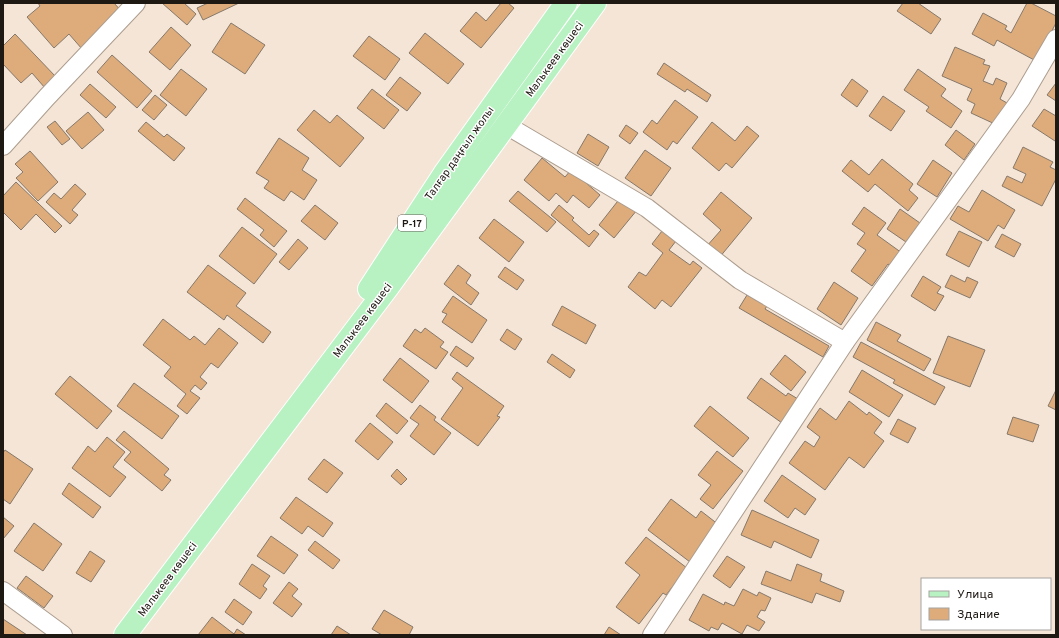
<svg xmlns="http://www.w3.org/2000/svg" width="1059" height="638" font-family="Overpass,sans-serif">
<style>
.building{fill:#ddac7a;stroke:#86786b}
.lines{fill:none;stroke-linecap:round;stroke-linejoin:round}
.street-casing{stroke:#ac9d8f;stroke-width:20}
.primary-casing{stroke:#fff;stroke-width:24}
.street{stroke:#fff;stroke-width:18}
.primary{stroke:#b8f2c2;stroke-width:22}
.labels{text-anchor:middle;stroke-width:3;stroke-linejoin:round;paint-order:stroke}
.shield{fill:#fff;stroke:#625e5a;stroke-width:1}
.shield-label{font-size:10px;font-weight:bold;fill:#1f1914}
.street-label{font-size:11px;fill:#1f1914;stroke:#fff}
</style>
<rect width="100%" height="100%" fill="#f5e5d6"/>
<g class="building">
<path d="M 38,3 L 114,3 L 123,13 L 82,49 L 69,34 L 54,48 L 27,17 L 40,6 Z"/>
<path d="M 162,3 L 184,3 L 196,14 L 187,25 Z"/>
<path d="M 208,3 L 239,3 L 203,20 L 197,8 Z"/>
<path d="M 501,3 L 508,3 L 514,8 L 481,48 L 460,31 L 476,12 L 486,21 Z"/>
<path d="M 903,3 L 918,3 L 941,19 L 931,34 L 897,11 Z"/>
<path d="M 1027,3 L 1031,3 L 1056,16 L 1056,23 L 1036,61 L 997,40 L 994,46 L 972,34 L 983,13 L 1007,26 L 1005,29 L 1011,33 Z"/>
<path d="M 231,23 L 265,45 L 245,74 L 212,52 Z"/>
<path d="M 171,27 L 191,45 L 170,70 L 149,52 Z"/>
<path d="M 425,33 L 464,64 L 448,84 L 409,53 Z"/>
<path d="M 15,34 L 56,77 L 45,88 L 32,73 L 21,83 L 3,64 L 3,46 Z"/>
<path d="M 369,36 L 400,59 L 385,80 L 353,56 Z"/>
<path d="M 955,47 L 985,60 L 983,64 L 990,66 L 983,81 L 993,85 L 996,78 L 1007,83 L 1000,99 L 1007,103 L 997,125 L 971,113 L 975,104 L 967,100 L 972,89 L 942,76 Z"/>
<path d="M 112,55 L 152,91 L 137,108 L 97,72 Z"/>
<path d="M 664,63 L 711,95 L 707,102 L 687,89 L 685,92 L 657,74 Z"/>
<path d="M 181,69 L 207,89 L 186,116 L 160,95 Z"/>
<path d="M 918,69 L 946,89 L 941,96 L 962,111 L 951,128 L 926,111 L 929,107 L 904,90 Z"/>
<path d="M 400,77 L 421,93 L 407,111 L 386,95 Z"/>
<path d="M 852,79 L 868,91 L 857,107 L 841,95 Z"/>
<path d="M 1056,83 L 1056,101 L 1047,95 Z"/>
<path d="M 90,84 L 116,107 L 106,118 L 80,95 Z"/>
<path d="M 372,89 L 399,110 L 384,129 L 357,108 Z"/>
<path d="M 155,95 L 167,105 L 154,120 L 142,110 Z"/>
<path d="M 883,96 L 905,111 L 891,131 L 869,116 Z"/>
<path d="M 675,100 L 698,117 L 677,144 L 673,141 L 667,150 L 643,132 L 652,120 L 657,124 Z"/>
<path d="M 1044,109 L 1056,116 L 1056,139 L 1055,141 L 1032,126 Z"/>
<path d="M 314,110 L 330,123 L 337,115 L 364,138 L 340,167 L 297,130 Z"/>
<path d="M 88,112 L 104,130 L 82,149 L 66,131 Z"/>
<path d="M 55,121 L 70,139 L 62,145 L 47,127 Z"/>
<path d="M 146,122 L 164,137 L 167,134 L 185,148 L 174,161 L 138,131 Z"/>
<path d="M 712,122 L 735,141 L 747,126 L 759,136 L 732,168 L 726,163 L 719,171 L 692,148 Z"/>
<path d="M 626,125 L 638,133 L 630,144 L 619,136 Z"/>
<path d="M 956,130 L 975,144 L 964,160 L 945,145 Z"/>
<path d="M 588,134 L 609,147 L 598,166 L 577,153 Z"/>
<path d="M 279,138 L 309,158 L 302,170 L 317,180 L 304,200 L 291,191 L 284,201 L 264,188 L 269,181 L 256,173 Z"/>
<path d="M 1023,147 L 1053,162 L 1050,167 L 1056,170 L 1056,179 L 1042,206 L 1002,186 L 1007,176 L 1022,183 L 1026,174 L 1013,168 Z"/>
<path d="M 645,150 L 671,168 L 651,196 L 625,178 Z"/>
<path d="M 30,151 L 58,182 L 38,201 L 16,178 L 23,172 L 15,164 Z"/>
<path d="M 542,158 L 565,177 L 571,170 L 600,195 L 589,208 L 573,195 L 567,203 L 556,193 L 549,201 L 524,180 Z"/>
<path d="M 882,159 L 913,184 L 909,190 L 918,198 L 908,211 L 875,184 L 868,192 L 842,171 L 851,160 L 869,175 Z"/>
<path d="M 933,160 L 952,173 L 937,197 L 917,184 Z"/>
<path d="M 16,182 L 62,226 L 55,233 L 36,214 L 21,230 L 3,212 L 3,196 Z"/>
<path d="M 75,184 L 86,194 L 72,210 L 78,215 L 70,224 L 46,202 L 54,193 L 61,199 Z"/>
<path d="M 982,190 L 1015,210 L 1004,229 L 998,225 L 988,241 L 950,219 L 958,206 L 969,212 Z"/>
<path d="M 518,191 L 556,222 L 547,232 L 509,201 Z"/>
<path d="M 721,192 L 752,218 L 719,258 L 706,247 L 721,230 L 703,214 Z"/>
<path d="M 621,197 L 637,210 L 614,238 L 599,225 Z"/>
<path d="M 245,198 L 287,231 L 274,247 L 260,235 L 264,230 L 237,209 Z"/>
<path d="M 315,205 L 338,223 L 325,240 L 301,221 Z"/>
<path d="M 559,205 L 574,218 L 572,220 L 589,235 L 594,230 L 599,234 L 589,247 L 551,215 Z"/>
<path d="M 864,207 L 886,223 L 877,235 L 902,253 L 892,267 L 888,264 L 872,286 L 851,271 L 866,250 L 857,244 L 865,233 L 852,224 Z"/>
<path d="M 900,209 L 920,223 L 906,242 L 887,229 Z"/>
<path d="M 494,219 L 524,242 L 509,262 L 479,238 Z"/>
<path d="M 242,227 L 277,254 L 254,284 L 219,256 Z"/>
<path d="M 662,231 L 676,241 L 669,250 L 690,265 L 693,261 L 702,268 L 671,307 L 662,300 L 655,309 L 628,287 L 639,272 L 646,276 L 663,253 L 652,244 Z"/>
<path d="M 959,231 L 982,242 L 969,267 L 946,255 Z"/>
<path d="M 1002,234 L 1021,244 L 1014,257 L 995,247 Z"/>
<path d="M 298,239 L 308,248 L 289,270 L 279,262 Z"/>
<path d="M 208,265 L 246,293 L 236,306 L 271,332 L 263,343 L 227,315 L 224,320 L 187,292 Z"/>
<path d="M 458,265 L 471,275 L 466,283 L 479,293 L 471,305 L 444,284 Z"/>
<path d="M 505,267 L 524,280 L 517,290 L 498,277 Z"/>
<path d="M 951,275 L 965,282 L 967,277 L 978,282 L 970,298 L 945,287 Z"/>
<path d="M 923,276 L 941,287 L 937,293 L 944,296 L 935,311 L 911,296 Z"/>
<path d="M 834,282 L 858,298 L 841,325 L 817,309 Z"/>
<path d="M 747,295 L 767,306 L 765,309 L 829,346 L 823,357 L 739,308 Z"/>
<path d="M 453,296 L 487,320 L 472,343 L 442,322 L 447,314 L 442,312 Z"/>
<path d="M 562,306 L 596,325 L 586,344 L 552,325 Z"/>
<path d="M 163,319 L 190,340 L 194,336 L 205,345 L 219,328 L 238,343 L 218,368 L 211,363 L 200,377 L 207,383 L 201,390 L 195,385 L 190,391 L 200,398 L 187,414 L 177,406 L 186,394 L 164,376 L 171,367 L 143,345 Z"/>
<path d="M 876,322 L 901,335 L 897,341 L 931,359 L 924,371 L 867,340 Z"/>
<path d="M 425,328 L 444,342 L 440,347 L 448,352 L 436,369 L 403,346 L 415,329 L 421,333 Z"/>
<path d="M 507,329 L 522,339 L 515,350 L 500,340 Z"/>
<path d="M 948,336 L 985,350 L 970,387 L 933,373 Z"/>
<path d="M 861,342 L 945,387 L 935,405 L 893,383 L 895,380 L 853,357 Z"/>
<path d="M 456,346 L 474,358 L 467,367 L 450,355 Z"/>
<path d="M 552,354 L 575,370 L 570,378 L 547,362 Z"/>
<path d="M 785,355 L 806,372 L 791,391 L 770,374 Z"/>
<path d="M 400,358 L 429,381 L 412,403 L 383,380 Z"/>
<path d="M 862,370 L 903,395 L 889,417 L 849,392 Z"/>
<path d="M 457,372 L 504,406 L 497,416 L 500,417 L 478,446 L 441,419 L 463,388 L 452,379 Z"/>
<path d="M 70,376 L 112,411 L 97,429 L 55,394 Z"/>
<path d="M 761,378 L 786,396 L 788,393 L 798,399 L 782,423 L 747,398 Z"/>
<path d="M 134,383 L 179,416 L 162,439 L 117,406 Z"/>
<path d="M 1056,390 L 1056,410 L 1048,406 Z"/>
<path d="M 849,401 L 867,415 L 869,412 L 882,422 L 874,433 L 884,441 L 864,468 L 849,457 L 825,490 L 789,463 L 805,441 L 814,447 L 820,437 L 807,427 L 820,408 L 836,420 Z"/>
<path d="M 386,403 L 408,421 L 397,434 L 376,416 Z"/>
<path d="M 420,405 L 436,417 L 434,420 L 451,433 L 434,455 L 410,436 L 419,424 L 410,418 Z"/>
<path d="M 710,406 L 749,438 L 733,457 L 694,426 Z"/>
<path d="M 1013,417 L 1039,425 L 1033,442 L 1007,434 Z"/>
<path d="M 898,419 L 916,428 L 908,443 L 890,434 Z"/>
<path d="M 370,423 L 393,442 L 378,460 L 355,441 Z"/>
<path d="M 124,431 L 169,469 L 164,475 L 171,480 L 162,491 L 124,460 L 131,452 L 116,440 Z"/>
<path d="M 107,437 L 125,452 L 113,467 L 126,477 L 110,497 L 72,468 L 88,446 L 95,452 Z"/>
<path d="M 5,450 L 33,469 L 10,504 L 3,499 L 3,453 Z"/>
<path d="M 717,451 L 743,471 L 713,509 L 700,499 L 711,485 L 698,475 Z"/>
<path d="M 324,459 L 343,473 L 327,493 L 308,479 Z"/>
<path d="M 397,469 L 407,479 L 401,485 L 391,476 Z"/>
<path d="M 782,475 L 816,499 L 805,515 L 795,508 L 788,518 L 764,501 Z"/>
<path d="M 69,483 L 101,507 L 93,518 L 62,494 Z"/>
<path d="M 296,497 L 333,523 L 323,537 L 308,526 L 302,534 L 280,518 Z"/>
<path d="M 671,499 L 696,518 L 701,511 L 719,525 L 690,562 L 648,530 Z"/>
<path d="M 752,510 L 819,540 L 811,558 L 774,541 L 771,548 L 741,535 Z"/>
<path d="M 3,517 L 14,526 L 3,539 Z"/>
<path d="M 34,523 L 62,544 L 43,571 L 14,551 Z"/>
<path d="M 271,536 L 298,555 L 284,574 L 257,556 Z"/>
<path d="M 646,537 L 687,568 L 666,595 L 663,593 L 639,624 L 616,607 L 640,575 L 625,563 Z"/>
<path d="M 315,541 L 340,560 L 333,569 L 308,550 Z"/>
<path d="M 90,551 L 105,561 L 91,582 L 76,573 Z"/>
<path d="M 727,556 L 745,567 L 730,588 L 713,576 Z"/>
<path d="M 252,564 L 270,576 L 263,586 L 267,589 L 260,599 L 239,584 Z"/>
<path d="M 797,564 L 822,574 L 820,581 L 844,591 L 840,602 L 816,593 L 812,603 L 761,584 L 766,571 L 791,581 Z"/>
<path d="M 26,576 L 53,596 L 44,608 L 17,588 Z"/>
<path d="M 289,582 L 298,589 L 292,596 L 302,604 L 292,617 L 273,603 Z"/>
<path d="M 743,589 L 757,596 L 759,592 L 771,598 L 765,611 L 761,610 L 757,617 L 765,622 L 759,631 L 747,625 L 742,634 L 722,623 L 718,630 L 711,627 L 709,631 L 689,620 L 703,594 L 724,605 L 725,602 L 734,606 Z"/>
<path d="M 234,599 L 252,612 L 243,625 L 225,612 Z"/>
<path d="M 384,610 L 413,627 L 409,635 L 382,635 L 372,629 Z"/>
<path d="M 212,617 L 234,634 L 237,629 L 246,635 L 198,635 Z"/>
<path d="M 3,619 L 27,635 L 3,635 Z"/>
<path d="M 337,626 L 351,635 L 331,635 Z"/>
<path d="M 609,627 L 621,635 L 604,635 Z"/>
</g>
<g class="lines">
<defs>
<g id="street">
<path d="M 506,125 L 647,208 L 740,280 L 845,342"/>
<path d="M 3,146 L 47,97 L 136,3"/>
<path d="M 3,591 L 63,635"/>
<path d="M 652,635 L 845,342 L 1021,99 L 1056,39"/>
</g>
<g id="primary">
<path d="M 369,289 L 444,174 L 566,3"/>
<path d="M 125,635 L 388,287 L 595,3"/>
</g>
</defs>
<use href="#street" class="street-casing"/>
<use href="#primary" class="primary-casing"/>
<use href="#street" class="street"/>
<use href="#primary" class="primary"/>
</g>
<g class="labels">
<rect class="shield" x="398" y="215" width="28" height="16" rx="3"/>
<g class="shield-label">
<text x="412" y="227">P-17</text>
</g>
<g class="street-label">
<text transform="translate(554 59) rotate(-54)" y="4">Малькеев көшесі</text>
<text transform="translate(459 153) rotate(-55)" y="4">Талғар даңғыл жолы</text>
<text transform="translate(362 320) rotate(-53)" y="4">Малькеев көшесі</text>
<text transform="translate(167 579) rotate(-53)" y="4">Малькеев көшесі</text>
</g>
</g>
<rect width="1059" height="638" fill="none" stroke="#1f1914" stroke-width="8"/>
<rect x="921" y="578" width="130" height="52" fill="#ffffff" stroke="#a5a3a1"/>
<rect x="929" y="591" width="20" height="6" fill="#b8f2c2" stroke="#a5a3a1"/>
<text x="957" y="598" font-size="12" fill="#1f1914">Улица</text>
<rect x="929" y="608" width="20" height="12" fill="#ddac7a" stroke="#a5a3a1"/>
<text x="957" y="618" font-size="12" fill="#1f1914">Здание</text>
</svg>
